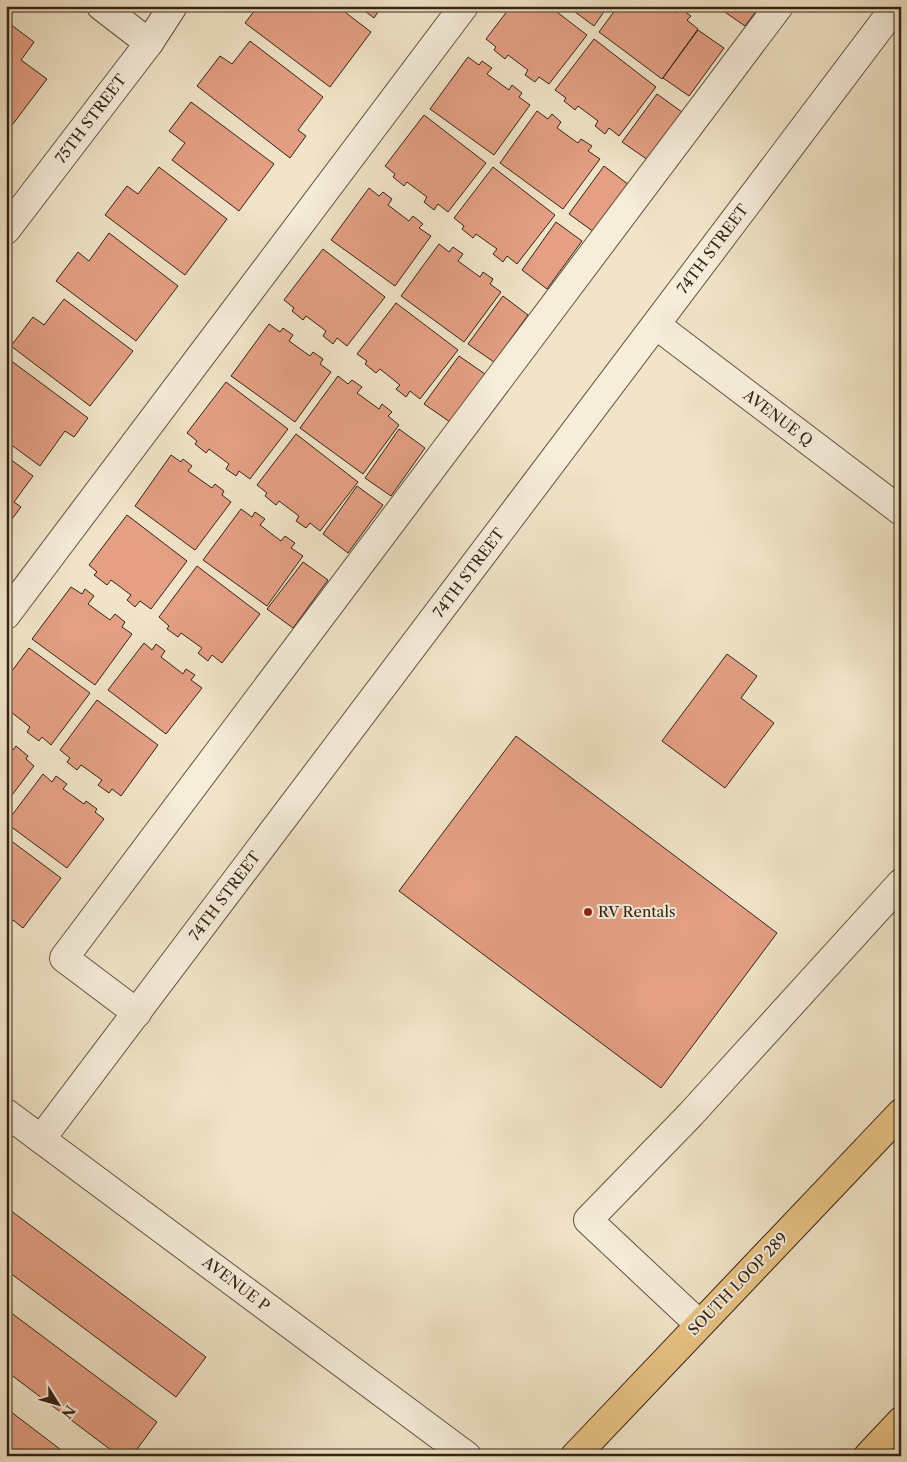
<svg xmlns="http://www.w3.org/2000/svg" width="907" height="1462" font-family="'Libre Caslon Text',serif">
<style>
.building{fill:#e49f84;stroke:#342313}
.lines{fill:none;stroke-linecap:round;stroke-linejoin:round}
.minor-casing{stroke:#635340;stroke-width:30}
.major-casing{stroke:#342313;stroke-width:30}
.highway-casing{stroke:#342313;stroke-width:30}
.minor{stroke:#f6eddb;stroke-width:28}
.major{stroke:#e8c284;stroke-width:28}
.highway{stroke:#e8c284;stroke-width:28}
.poi-dot{fill:#8f2418;stroke:#f6eddb;stroke-width:2}
.labels{text-anchor:middle;stroke-width:4;stroke-linejoin:round;paint-order:stroke}
.street-label{font-size:15px;fill:#342313;stroke:#f6eddb}
.poi-label{font-size:15px;fill:#342313;stroke:#f6eddb;text-anchor:start}
</style>
<rect width="100%" height="100%" fill="#f1e4c8"/>
<filter id="stains"><feTurbulence type="fractalNoise" baseFrequency=".004" numOctaves="4"/><feColorMatrix values="0 0 0 0 .2 0 0 0 0 .09 0 0 0 0 .02 0 0 0 .5 -.17"/></filter>
<radialGradient id="worn" r=".72"><stop offset=".6" stop-color="#630" stop-opacity="0"/><stop offset="1" stop-color="#630" stop-opacity=".3"/></radialGradient>
<g class="building">
<path d="M 258,6 L 337,6 L 371,32 L 330,87 L 245,23 Z"/>
<path d="M 358,6 L 382,6 L 374,18 Z"/>
<path d="M 511,6 L 549,6 L 587,35 L 549,84 L 539,77 L 535,82 L 525,75 L 528,70 L 508,55 L 505,59 L 494,50 L 496,47 L 486,39 Z"/>
<path d="M 567,6 L 608,6 L 594,26 Z"/>
<path d="M 618,6 L 668,6 L 677,13 L 680,8 L 691,16 L 687,20 L 698,29 L 662,79 L 599,32 Z"/>
<path d="M 720,6 L 760,6 L 745,26 L 719,8 Z"/>
<path d="M 6,21 L 34,42 L 21,60 L 47,79 L 6,133 Z"/>
<path d="M 698,30 L 724,48 L 689,96 L 663,78 Z"/>
<path d="M 594,39 L 656,87 L 619,136 L 609,128 L 605,134 L 595,126 L 598,121 L 578,106 L 575,110 L 564,101 L 566,98 L 555,90 Z"/>
<path d="M 250,41 L 323,97 L 298,130 L 306,136 L 290,158 L 197,86 L 220,56 L 232,64 Z"/>
<path d="M 468,57 L 479,65 L 482,61 L 492,68 L 487,74 L 509,90 L 512,85 L 522,93 L 519,97 L 530,105 L 494,155 L 430,109 Z"/>
<path d="M 657,94 L 682,112 L 648,160 L 622,142 Z"/>
<path d="M 191,102 L 274,164 L 239,211 L 172,160 L 185,143 L 169,131 Z"/>
<path d="M 537,111 L 548,119 L 552,114 L 561,122 L 557,128 L 578,143 L 581,139 L 592,146 L 588,151 L 600,159 L 563,209 L 500,163 Z"/>
<path d="M 424,115 L 486,163 L 448,212 L 438,204 L 434,210 L 424,202 L 427,197 L 407,182 L 404,186 L 393,177 L 395,174 L 385,166 Z"/>
<path d="M 604,166 L 629,185 L 594,232 L 569,214 Z"/>
<path d="M 159,167 L 227,219 L 185,275 L 105,215 L 127,186 L 138,194 Z"/>
<path d="M 493,167 L 555,215 L 517,264 L 507,256 L 503,262 L 493,254 L 497,249 L 476,234 L 473,238 L 462,229 L 464,226 L 454,218 Z"/>
<path d="M 369,188 L 379,196 L 383,192 L 392,199 L 388,205 L 409,221 L 413,216 L 423,224 L 419,228 L 431,236 L 395,286 L 331,240 Z"/>
<path d="M 556,222 L 582,241 L 547,289 L 522,270 Z"/>
<path d="M 109,233 L 178,286 L 136,341 L 56,281 L 78,252 L 89,261 Z"/>
<path d="M 439,244 L 449,252 L 453,247 L 463,254 L 458,261 L 480,277 L 483,272 L 493,279 L 490,284 L 501,292 L 464,342 L 401,296 Z"/>
<path d="M 901,247 L 901,258 L 896,254 Z"/>
<path d="M 323,249 L 385,297 L 347,346 L 337,338 L 333,344 L 323,336 L 326,331 L 306,316 L 303,320 L 292,311 L 294,308 L 284,300 Z"/>
<path d="M 503,296 L 528,315 L 494,362 L 468,344 Z"/>
<path d="M 64,299 L 133,351 L 90,406 L 11,346 L 33,317 L 44,325 Z"/>
<path d="M 396,303 L 458,350 L 420,399 L 410,391 L 406,397 L 396,389 L 400,385 L 380,369 L 376,373 L 365,364 L 367,361 L 357,354 Z"/>
<path d="M 269,324 L 280,332 L 283,328 L 293,335 L 289,341 L 310,356 L 313,352 L 323,359 L 320,364 L 331,372 L 295,422 L 231,376 Z"/>
<path d="M 459,356 L 485,374 L 450,422 L 424,404 Z"/>
<path d="M 6,357 L 88,418 L 74,437 L 65,431 L 40,466 L 6,441 Z"/>
<path d="M 338,376 L 348,384 L 352,380 L 362,387 L 357,393 L 379,409 L 382,404 L 392,412 L 388,416 L 399,425 L 363,474 L 300,428 Z"/>
<path d="M 226,382 L 288,429 L 250,479 L 239,471 L 236,476 L 226,469 L 229,464 L 209,449 L 206,453 L 195,444 L 197,441 L 187,433 Z"/>
<path d="M 399,429 L 425,448 L 391,496 L 365,478 Z"/>
<path d="M 296,434 L 358,482 L 320,531 L 310,523 L 306,528 L 296,521 L 299,516 L 279,501 L 276,505 L 265,496 L 267,493 L 257,485 Z"/>
<path d="M 171,455 L 181,462 L 183,459 L 192,466 L 188,471 L 212,488 L 215,484 L 224,491 L 222,495 L 231,502 L 195,550 L 135,506 Z"/>
<path d="M 6,456 L 33,476 L 14,502 L 21,507 L 6,527 Z"/>
<path d="M 357,486 L 383,505 L 348,553 L 323,534 Z"/>
<path d="M 241,509 L 252,517 L 255,512 L 265,519 L 260,525 L 281,541 L 285,536 L 295,543 L 291,548 L 303,556 L 267,606 L 203,560 Z"/>
<path d="M 127,515 L 187,561 L 151,609 L 140,601 L 135,607 L 127,600 L 131,595 L 111,580 L 107,585 L 94,575 L 97,572 L 89,565 Z"/>
<path d="M 303,562 L 328,580 L 293,628 L 267,609 Z"/>
<path d="M 197,566 L 260,614 L 222,663 L 212,655 L 208,661 L 198,653 L 202,648 L 181,633 L 178,637 L 167,629 L 169,626 L 159,617 Z"/>
<path d="M 71,587 L 82,594 L 85,589 L 94,596 L 88,604 L 110,620 L 115,614 L 125,622 L 122,627 L 132,634 L 95,685 L 32,639 Z"/>
<path d="M 144,643 L 152,650 L 156,644 L 165,651 L 161,657 L 183,674 L 186,669 L 195,675 L 191,680 L 202,688 L 166,734 L 108,690 Z"/>
<path d="M 29,648 L 90,693 L 51,745 L 42,737 L 39,741 L 27,732 L 30,727 L 11,712 L 8,716 L 6,715 L 6,679 Z"/>
<path d="M 727,654 L 757,676 L 741,698 L 774,723 L 725,788 L 662,741 Z"/>
<path d="M 97,700 L 158,745 L 121,796 L 112,789 L 109,793 L 98,785 L 102,780 L 81,765 L 77,770 L 67,762 L 70,758 L 60,750 Z"/>
<path d="M 516,736 L 777,933 L 661,1088 L 399,891 Z"/>
<path d="M 6,745 L 13,750 L 16,746 L 28,756 L 26,759 L 34,766 L 6,803 Z"/>
<path d="M 43,774 L 52,782 L 56,776 L 67,784 L 63,789 L 84,804 L 86,801 L 97,809 L 95,812 L 104,819 L 67,868 L 6,823 Z"/>
<path d="M 6,837 L 61,878 L 23,928 L 13,920 L 9,926 L 6,924 Z"/>
<path d="M 6,1207 L 206,1357 L 176,1397 L 6,1270 Z"/>
<path d="M 6,1309 L 157,1422 L 132,1456 L 119,1456 L 6,1371 Z"/>
<path d="M 6,1408 L 69,1456 L 6,1456 Z"/>
</g>
<g class="lines">
<defs>
<g id="minor">
<path d="M 101,6 L 149,43"/>
<path d="M 6,230 L 149,43 L 173,6"/>
<path d="M 656,325 L 901,511"/>
<path d="M 6,615 L 464,6"/>
<path d="M 137,1013 L 64,958 L 779,6"/>
<path d="M 6,1113 L 467,1456"/>
<path d="M 41,1139 L 896,6"/>
<path d="M 699,1324 L 588,1220 L 691,1114 L 901,883"/>
</g>
<path id="major" d="M 575,1456 L 901,1113"/>
<path id="highway" d="M 868,1456 L 901,1421"/>
</defs>
<use href="#minor" class="minor-casing"/>
<use href="#major" class="major-casing"/>
<use href="#highway" class="highway-casing"/>
<use href="#minor" class="minor"/>
<use href="#major" class="major"/>
<use href="#highway" class="highway"/>
</g>
<circle class="poi-dot" cx="588" cy="912" r="5"/>
<g class="labels">
<g class="street-label">
<text transform="translate(91 119) rotate(-53)" y="5">75TH STREET</text>
<text transform="translate(713 249) rotate(-53)" y="5">74TH STREET</text>
<text transform="translate(778 418) rotate(37)" y="5">AVENUE Q</text>
<text transform="translate(469 573) rotate(-53)" y="5">74TH STREET</text>
<text transform="translate(225 896) rotate(-53)" y="5">74TH STREET</text>
<text transform="translate(236 1284) rotate(37)" y="5">AVENUE P</text>
<text transform="translate(738 1284) rotate(-46)" y="5">SOUTH LOOP 289</text>
</g>
<g class="poi-label">
<text x="598" y="917">RV Rentals</text>
</g>
</g>
<rect width="907" height="1462" fill="none" stroke="#f1e4c8" stroke-width="25"/>
<rect x="8" y="8" width="892" height="1447" fill="none" stroke="#342313" stroke-width="2.5"/>
<rect x="12" y="12" width="882" height="1437" fill="none" stroke="#342313"/>
<g transform="translate(58 1404) rotate(127)" stroke="#f6eddb" stroke-width="4" paint-order="stroke">
<path d="M0-4L9 19L0 12L-9 19Z" fill="#342313"/>
<text y="-8" font-size="14" font-weight="bold" text-anchor="middle" fill="#342313">N</text>
</g>
<rect width="100%" height="100%" filter="url(#stains)"/>
<rect width="100%" height="100%" fill="url(#worn)"/>
</svg>
